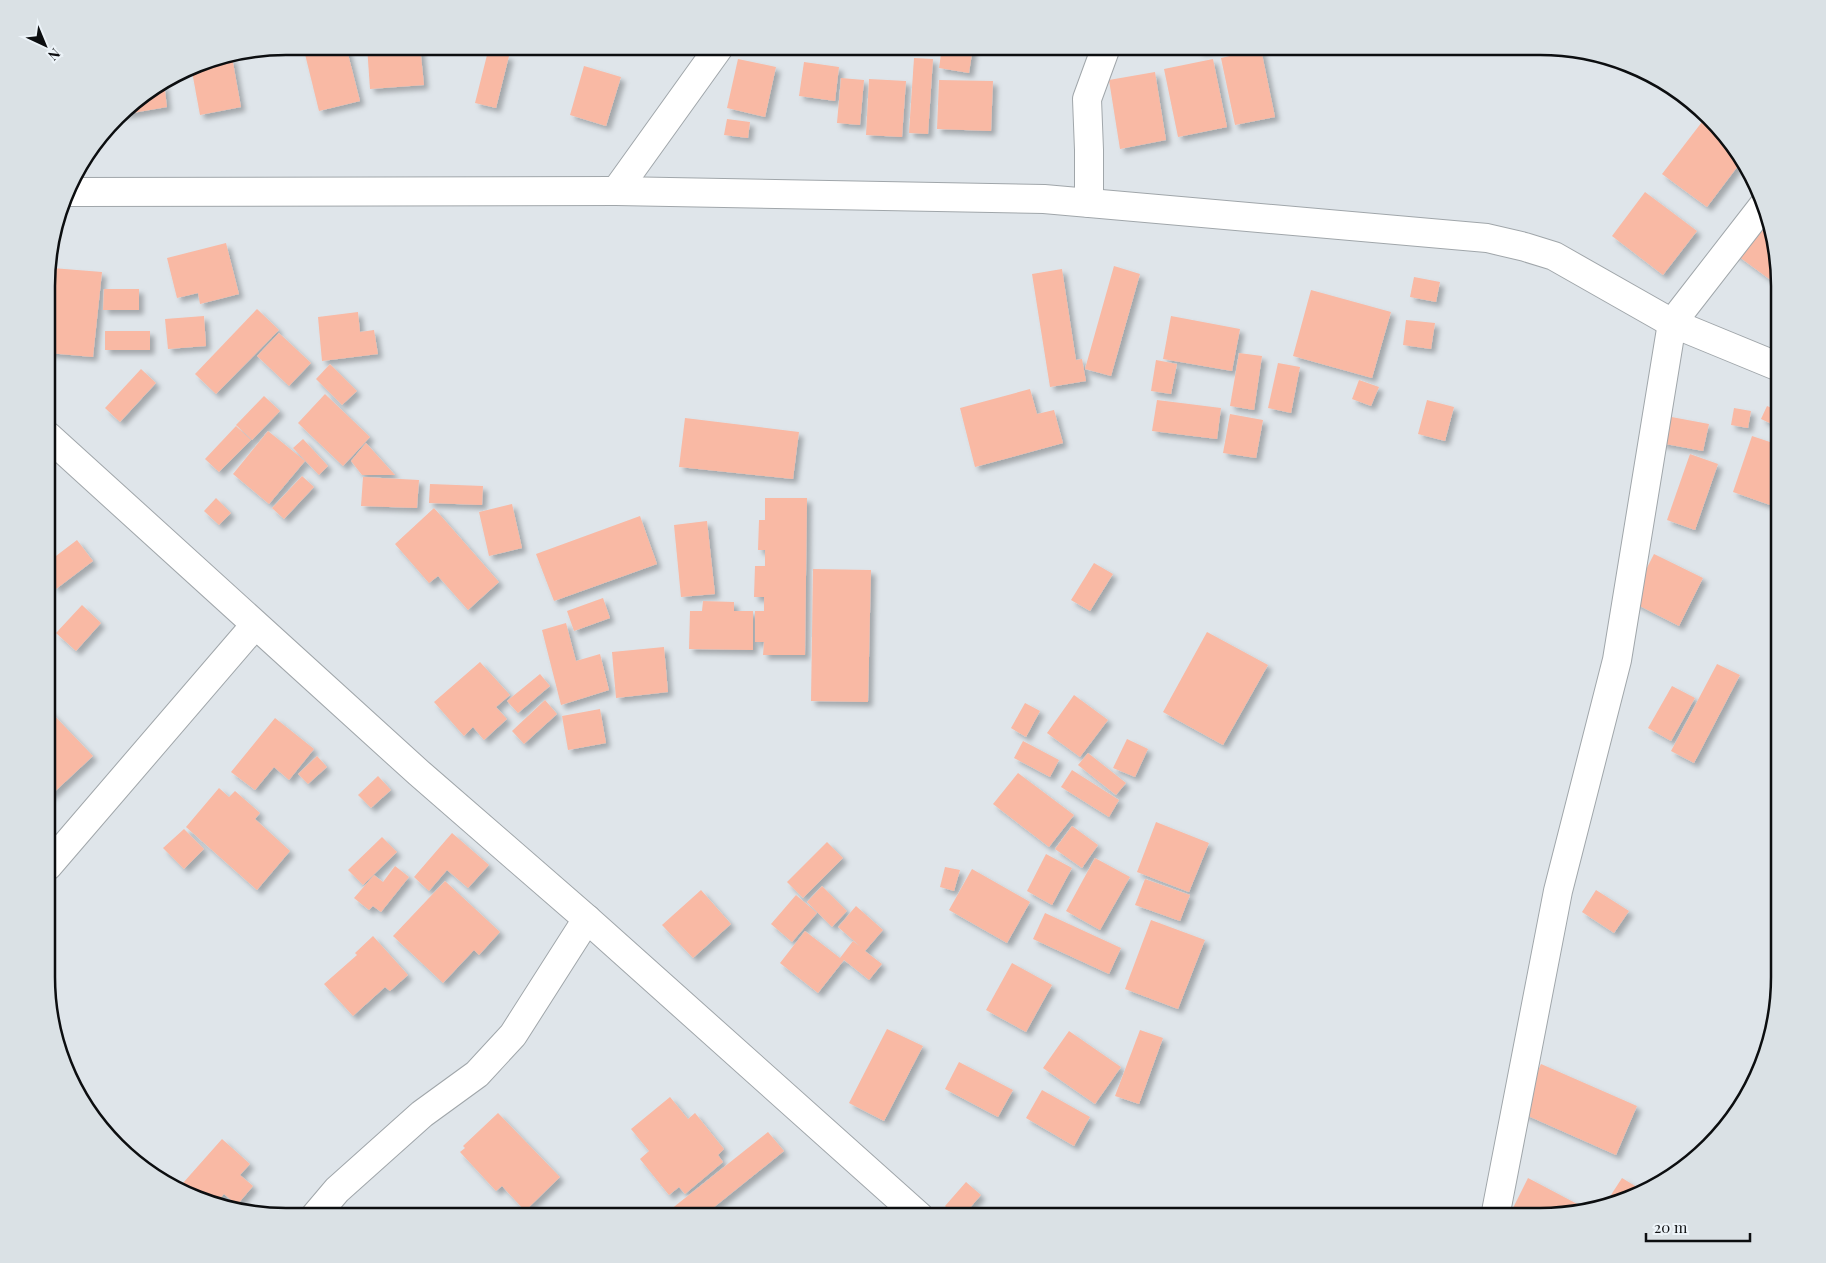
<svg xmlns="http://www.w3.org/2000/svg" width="1826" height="1263" font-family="'Playfair Display',serif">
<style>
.building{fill:#f9b9a4;filter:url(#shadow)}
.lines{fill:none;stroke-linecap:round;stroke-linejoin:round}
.minor-casing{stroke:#a0a6aa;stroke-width:30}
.tertiary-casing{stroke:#a0a6aa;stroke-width:30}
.minor{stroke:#fff;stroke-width:28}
.tertiary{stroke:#fff;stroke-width:28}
.rim{fill:none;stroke:#0c0e10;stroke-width:2.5}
</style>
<defs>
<filter id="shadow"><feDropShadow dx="4.5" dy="4.5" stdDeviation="2.5" flood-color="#0004"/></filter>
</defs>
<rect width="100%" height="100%" fill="#dfe5ea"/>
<g class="building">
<path d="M 303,46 L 346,46 L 360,101 L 319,111 Z"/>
<path d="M 367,46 L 420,46 L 424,85 L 370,89 Z"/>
<path d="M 942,47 L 973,47 L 969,73 L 939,68 Z"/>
<path d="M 1198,47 L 1223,47 L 1223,48 L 1199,51 Z"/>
<path d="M 1261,49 L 1275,117 L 1235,125 L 1221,58 Z"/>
<path d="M 488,51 L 509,56 L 496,108 L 475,103 Z"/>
<path d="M 232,57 L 241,107 L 200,115 L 191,66 Z"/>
<path d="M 914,58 L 933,59 L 928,134 L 909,133 Z"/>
<path d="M 738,59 L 776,67 L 765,117 L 727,108 Z"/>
<path d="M 1213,59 L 1227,127 L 1178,137 L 1164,69 Z"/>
<path d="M 804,62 L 839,67 L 835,101 L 799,96 Z"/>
<path d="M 584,66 L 621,77 L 606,126 L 570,115 Z"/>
<path d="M 1155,72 L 1166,140 L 1120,149 L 1109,80 Z"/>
<path d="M 841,78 L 864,80 L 860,125 L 837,123 Z"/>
<path d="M 869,79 L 906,81 L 902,137 L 866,135 Z"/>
<path d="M 939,80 L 993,81 L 991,131 L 937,129 Z"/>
<path d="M 164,83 L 167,107 L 121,115 L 128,106 Z"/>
<path d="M 1705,118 L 1741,162 L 1707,207 L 1662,174 Z"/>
<path d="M 727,119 L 750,122 L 748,138 L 724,135 Z"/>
<path d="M 1645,192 L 1697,231 L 1663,275 L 1612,236 Z"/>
<path d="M 1764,213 L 1779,270 L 1779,280 L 1776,284 L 1731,251 Z"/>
<path d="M 226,243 L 239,294 L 200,304 L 198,293 L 177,298 L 167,258 Z"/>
<path d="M 1114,266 L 1140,274 L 1111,376 L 1085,369 Z"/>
<path d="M 52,268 L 102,272 L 93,357 L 48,353 L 48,304 Z"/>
<path d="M 1062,269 L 1076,360 L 1082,359 L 1086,381 L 1050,387 L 1032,274 Z"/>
<path d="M 1414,277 L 1440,282 L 1436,302 L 1410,297 Z"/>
<path d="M 104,289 L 139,289 L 139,310 L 103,310 Z"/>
<path d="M 1311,290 L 1391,312 L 1372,378 L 1293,356 Z"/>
<path d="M 257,309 L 279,330 L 216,394 L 195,374 Z"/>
<path d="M 358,312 L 360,332 L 374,330 L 378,354 L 322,361 L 318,317 Z"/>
<path d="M 204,316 L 206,346 L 168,349 L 165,319 Z"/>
<path d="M 1171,316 L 1240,329 L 1232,371 L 1163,359 Z"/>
<path d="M 1406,320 L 1435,323 L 1431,349 L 1403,345 Z"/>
<rect x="105" y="331" width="45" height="19"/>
<path d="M 279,333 L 311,363 L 289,386 L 257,356 Z"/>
<path d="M 1239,353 L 1262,356 L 1254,410 L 1230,406 Z"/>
<path d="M 1156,360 L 1177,364 L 1171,394 L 1151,391 Z"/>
<path d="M 1278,363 L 1300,367 L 1291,413 L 1268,408 Z"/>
<path d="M 330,364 L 357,391 L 342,405 L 316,379 Z"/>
<path d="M 141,369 L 156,383 L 120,422 L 105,408 Z"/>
<path d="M 1359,380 L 1379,387 L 1371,406 L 1352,399 Z"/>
<path d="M 1030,389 L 1037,414 L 1054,410 L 1063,443 L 975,467 L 960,408 Z"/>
<path d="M 325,394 L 370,437 L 343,466 L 298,423 Z"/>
<path d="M 264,396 L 280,411 L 252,440 L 236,425 Z"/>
<path d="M 1157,400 L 1221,408 L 1217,439 L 1152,431 Z"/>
<path d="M 1427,400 L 1454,407 L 1445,441 L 1418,434 Z"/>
<path d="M 1767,406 L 1779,411 L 1774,425 L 1761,419 Z"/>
<path d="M 1734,408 L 1751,411 L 1748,428 L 1731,425 Z"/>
<path d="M 1230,414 L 1263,420 L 1256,458 L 1223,453 Z"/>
<path d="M 1666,416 L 1709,424 L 1703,451 L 1660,443 Z"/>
<path d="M 685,418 L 799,432 L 793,479 L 679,467 Z"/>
<path d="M 236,426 L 251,440 L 219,472 L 205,459 Z"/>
<path d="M 268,431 L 305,461 L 269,504 L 233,474 Z"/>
<path d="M 1752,436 L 1779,445 L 1779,477 L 1770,505 L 1733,492 Z"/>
<path d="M 303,439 L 328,466 L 319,475 L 293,448 Z"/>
<path d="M 366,443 L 395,475 L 362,475 L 351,461 Z"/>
<path d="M 1690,454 L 1718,464 L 1695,530 L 1667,520 Z"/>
<path d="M 302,476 L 314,487 L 284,519 L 272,508 Z"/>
<path d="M 363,477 L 419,480 L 417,508 L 361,506 Z"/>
<path d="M 430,484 L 483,486 L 482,505 L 429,503 Z"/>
<path d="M 216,498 L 231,513 L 219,525 L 204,511 Z"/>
<path d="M 765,498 L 807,498 L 805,655 L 763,655 L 764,642 L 755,642 L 755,611 L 764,611 L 764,597 L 754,597 L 755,566 L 765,566 L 765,550 L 758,550 L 759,520 L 765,520 Z"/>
<path d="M 512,504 L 522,548 L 489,556 L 479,512 Z"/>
<path d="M 434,508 L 499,582 L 468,610 L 438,576 L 429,583 L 395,544 Z"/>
<path d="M 640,516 L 657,564 L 554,601 L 536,554 Z"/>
<path d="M 707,521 L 715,594 L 681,597 L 674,525 Z"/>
<path d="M 77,540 L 93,561 L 56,589 L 48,578 L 48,562 Z"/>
<path d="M 1654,554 L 1703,578 L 1679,626 L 1630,601 Z"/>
<path d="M 1094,563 L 1113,574 L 1090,611 L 1071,600 Z"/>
<path d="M 813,569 L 871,570 L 868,702 L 811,701 Z"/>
<path d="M 603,598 L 610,618 L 574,631 L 567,611 Z"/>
<path d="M 703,601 L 734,602 L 734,611 L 753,611 L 753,650 L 689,649 L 690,611 L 702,611 Z"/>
<path d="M 82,605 L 101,623 L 76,651 L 56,633 Z"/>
<path d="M 566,623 L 576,661 L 600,654 L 609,690 L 561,705 L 542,630 Z"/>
<path d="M 1207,632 L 1268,665 L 1223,745 L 1163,712 Z"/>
<path d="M 664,647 L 668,692 L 616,698 L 612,652 Z"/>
<path d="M 480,662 L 510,695 L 496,707 L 507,719 L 484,740 L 473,727 L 464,736 L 434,702 Z"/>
<path d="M 1717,664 L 1740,675 L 1694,763 L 1671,751 Z"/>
<path d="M 540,674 L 550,686 L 518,713 L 507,701 Z"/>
<path d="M 1672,686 L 1695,698 L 1671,741 L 1648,728 Z"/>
<path d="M 1074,695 L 1108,720 L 1080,757 L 1047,733 Z"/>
<path d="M 545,700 L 557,714 L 524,744 L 512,731 Z"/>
<path d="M 1025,703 L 1040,711 L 1026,737 L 1011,728 Z"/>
<path d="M 48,709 L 93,756 L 49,797 L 48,795 Z"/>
<path d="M 600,709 L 606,743 L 568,750 L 562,716 Z"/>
<path d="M 275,718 L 314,749 L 289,780 L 274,767 L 255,790 L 231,772 Z"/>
<path d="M 1127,739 L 1148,749 L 1135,777 L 1113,768 Z"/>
<path d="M 1023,741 L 1059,760 L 1050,777 L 1014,758 Z"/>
<path d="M 1088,753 L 1126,783 L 1116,795 L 1078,765 Z"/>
<path d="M 317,756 L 327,767 L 308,784 L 298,774 Z"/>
<path d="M 1072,770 L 1119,800 L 1109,817 L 1061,787 Z"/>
<path d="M 1018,773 L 1074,815 L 1049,847 L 993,804 Z"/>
<path d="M 378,776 L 391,790 L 371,808 L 358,795 Z"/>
<path d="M 219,788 L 229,797 L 235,791 L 260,813 L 255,819 L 290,851 L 257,890 L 186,827 Z"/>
<path d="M 1156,822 L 1209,843 L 1189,892 L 1137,872 Z"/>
<path d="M 1072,826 L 1098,845 L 1082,868 L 1055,849 Z"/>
<path d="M 184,829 L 204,849 L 184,869 L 163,848 Z"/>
<path d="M 452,833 L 489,865 L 468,888 L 447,870 L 429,891 L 414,877 Z"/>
<path d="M 382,837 L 397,852 L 363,885 L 348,870 Z"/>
<path d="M 827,842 L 843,858 L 803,898 L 787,882 Z"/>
<path d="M 1046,854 L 1072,868 L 1052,905 L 1027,891 Z"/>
<path d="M 1095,858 L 1130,877 L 1100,930 L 1066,911 Z"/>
<path d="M 395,866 L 409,877 L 381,912 L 373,906 L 369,910 L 354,898 L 374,875 L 383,882 Z"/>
<path d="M 945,867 L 960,870 L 954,891 L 940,887 Z"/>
<path d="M 972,869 L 1030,902 L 1007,943 L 949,910 Z"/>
<path d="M 1145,879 L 1190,895 L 1180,921 L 1135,905 Z"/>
<path d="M 445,881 L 500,932 L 479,955 L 474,950 L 443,983 L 393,936 Z"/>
<path d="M 822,886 L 847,911 L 832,927 L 807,902 Z"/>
<path d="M 701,890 L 731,924 L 693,958 L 662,925 Z"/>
<path d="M 1596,890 L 1629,911 L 1614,933 L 1582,912 Z"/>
<path d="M 796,895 L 817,913 L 792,942 L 771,924 Z"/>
<path d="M 856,906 L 883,930 L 865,951 L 882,964 L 869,980 L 844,960 L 818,993 L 780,963 L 805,931 L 840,958 L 853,941 L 861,947 L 838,927 Z"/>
<path d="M 1045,913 L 1121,948 L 1109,974 L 1033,939 Z"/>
<path d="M 1151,920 L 1205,940 L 1178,1009 L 1125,989 Z"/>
<path d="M 373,936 L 408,975 L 390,991 L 385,987 L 353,1016 L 324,984 L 357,955 L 355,953 Z"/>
<path d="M 1012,963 L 1052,985 L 1026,1032 L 986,1010 Z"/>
<path d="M 887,1029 L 923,1046 L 884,1121 L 849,1103 Z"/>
<path d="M 1140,1030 L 1163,1038 L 1139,1104 L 1115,1096 Z"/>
<path d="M 1069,1031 L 1121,1067 L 1095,1104 L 1043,1068 Z"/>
<path d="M 959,1062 L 1013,1090 L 998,1117 L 945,1089 Z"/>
<path d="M 1541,1064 L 1637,1106 L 1616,1155 L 1519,1112 Z"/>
<path d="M 1042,1090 L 1090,1117 L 1074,1146 L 1026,1118 Z"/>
<path d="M 670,1097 L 688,1119 L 695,1113 L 724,1149 L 718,1155 L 723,1162 L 685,1194 L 679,1187 L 669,1195 L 640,1159 L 649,1151 L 631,1129 Z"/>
<path d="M 498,1113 L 560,1177 L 525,1211 L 502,1186 L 496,1191 L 460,1152 L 465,1148 L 463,1146 Z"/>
<path d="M 768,1132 L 784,1151 L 703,1216 L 667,1216 L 665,1214 Z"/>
<path d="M 222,1139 L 250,1164 L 240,1175 L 253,1186 L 237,1205 L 224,1194 L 214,1205 L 208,1204 L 183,1183 Z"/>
<path d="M 1528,1178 L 1581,1206 L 1581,1207 L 1541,1217 L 1515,1217 L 1510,1214 Z"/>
<path d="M 1622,1178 L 1645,1192 L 1607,1201 Z"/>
<path d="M 966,1182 L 981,1195 L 962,1217 L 956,1217 L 945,1206 Z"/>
</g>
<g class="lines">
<defs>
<g id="minor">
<path d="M 616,191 L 720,46"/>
<path d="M 1089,203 L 1089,150 L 1087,99 L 1106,47"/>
<path d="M 48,436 L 419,773 L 587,919 L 920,1217"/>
<path d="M 48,866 L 255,625"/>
<path d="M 315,1216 L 337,1190 L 422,1114 L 477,1074 L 513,1035 L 587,919"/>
<path d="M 1495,1217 L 1558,891 L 1617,660 L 1672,323 L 1762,207"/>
</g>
<path id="tertiary" d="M 67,192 L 616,191 L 1044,199 L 1487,238 L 1525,247 L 1554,256 L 1672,323 L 1779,367"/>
</defs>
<use href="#minor" class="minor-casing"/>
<use href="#tertiary" class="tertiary-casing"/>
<use href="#minor" class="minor"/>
<use href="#tertiary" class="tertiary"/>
</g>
<path d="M0 0H1826V1263H0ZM286 55H1540A231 231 0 0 1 1771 286V977A231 231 0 0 1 1540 1208H286A231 231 0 0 1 55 977V286A231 231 0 0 1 286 55Z" fill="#dae1e5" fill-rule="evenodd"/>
<path class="rim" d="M286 55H1540A231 231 0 0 1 1771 286V977A231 231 0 0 1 1540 1208H286A231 231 0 0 1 55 977V286A231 231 0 0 1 286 55Z"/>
<g transform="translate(45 45) rotate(136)" stroke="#ecf3f8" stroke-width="4" paint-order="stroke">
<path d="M0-4L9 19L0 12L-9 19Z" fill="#0c0e10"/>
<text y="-8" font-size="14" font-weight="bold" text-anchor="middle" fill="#0c0e10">N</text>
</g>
<path d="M1646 1233v8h104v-8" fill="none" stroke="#0c0e10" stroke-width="2.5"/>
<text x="1654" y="1233" font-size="15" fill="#0c0e10" stroke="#ecf3f8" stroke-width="4" paint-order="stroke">20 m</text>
</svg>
